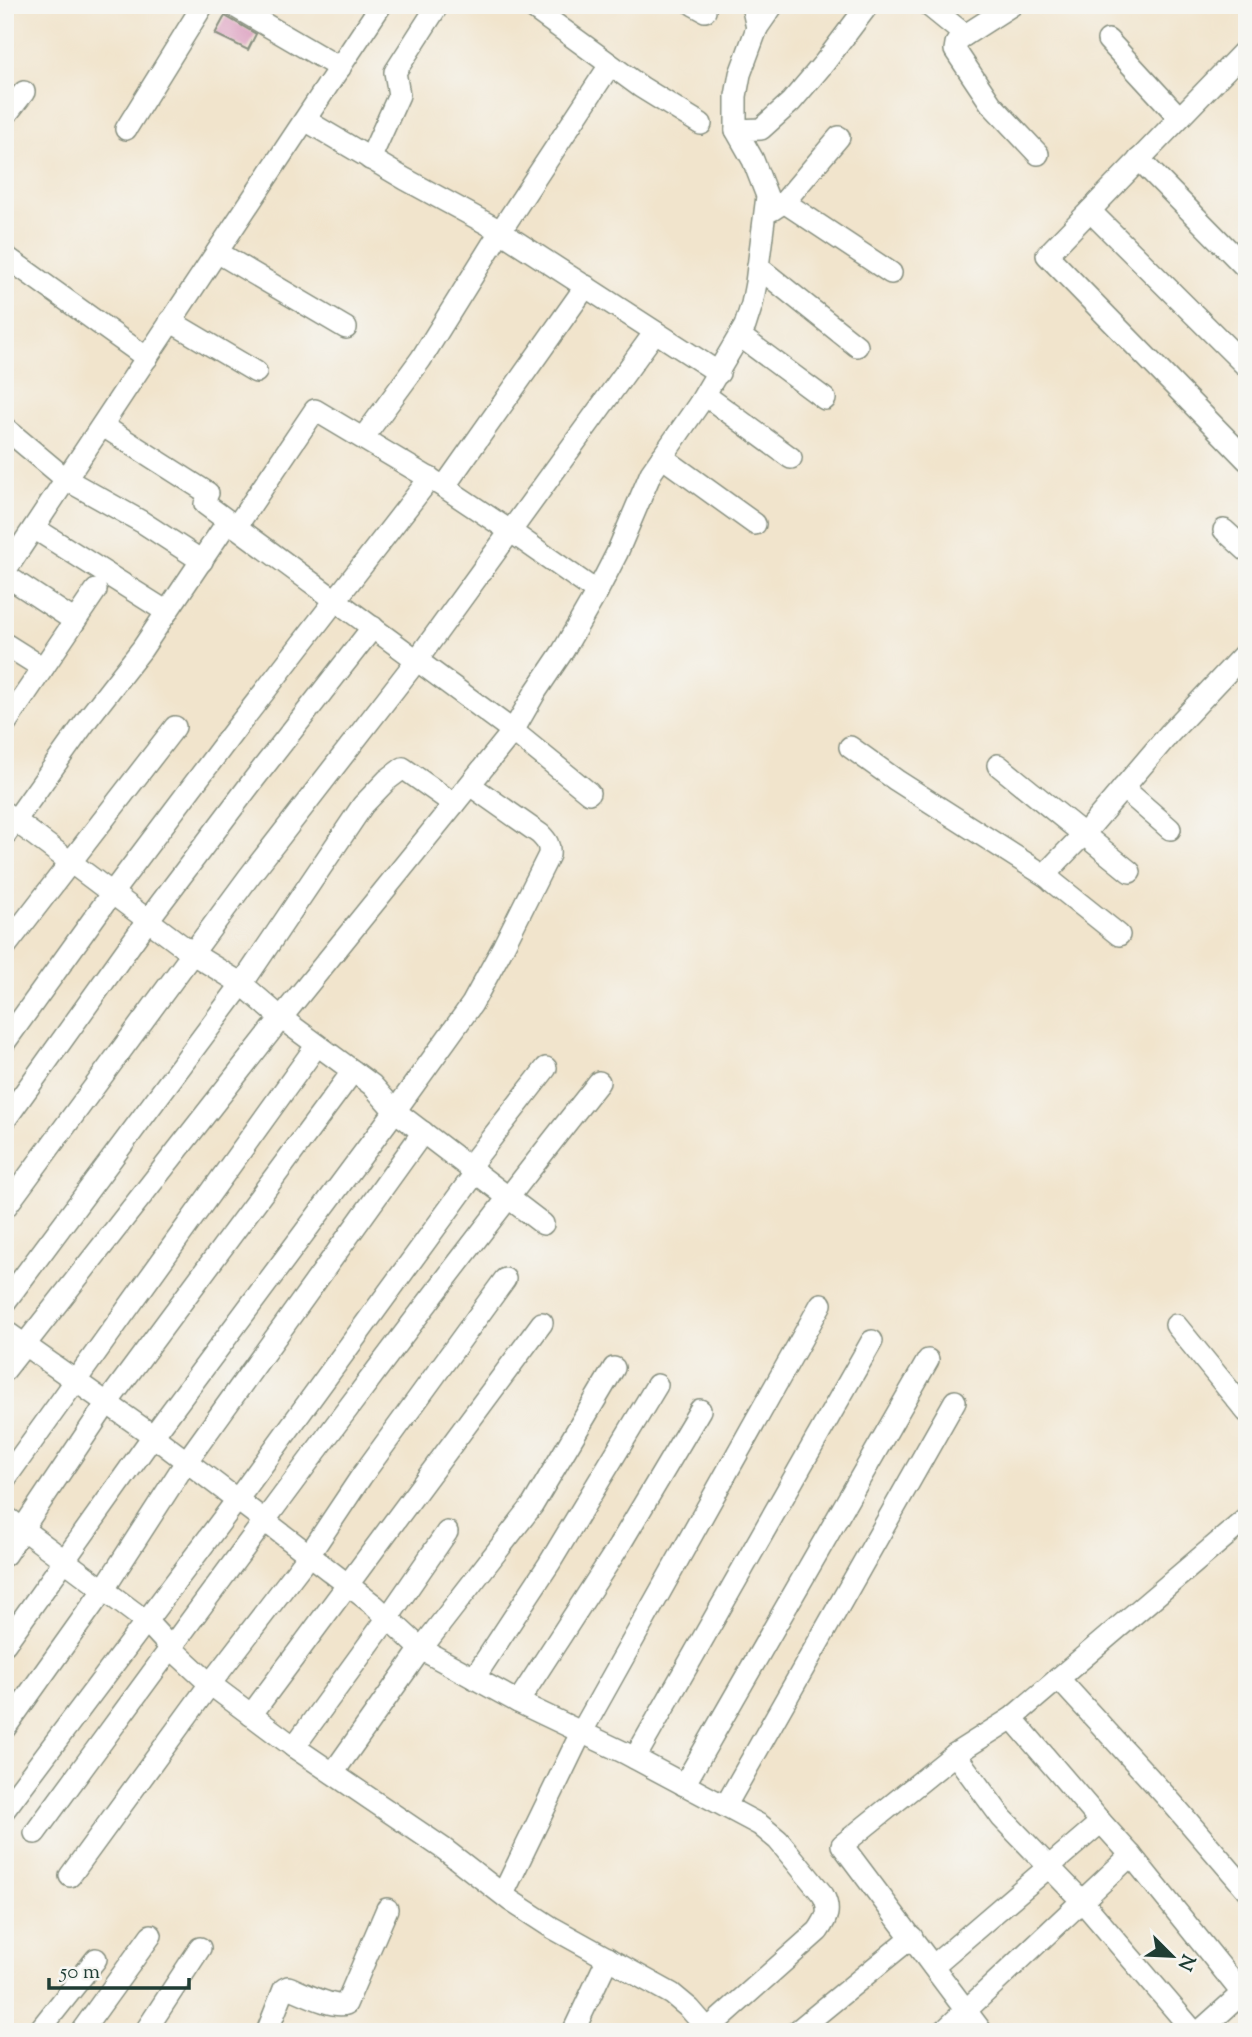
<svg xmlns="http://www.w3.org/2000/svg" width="1252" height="2037" font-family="'Sorts Mill Goudy',serif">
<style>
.building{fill:#d78db5}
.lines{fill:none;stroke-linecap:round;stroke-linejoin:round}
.minor-casing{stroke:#889080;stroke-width:24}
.minor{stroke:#fff;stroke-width:21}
</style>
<rect width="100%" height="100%" fill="#f6f6f2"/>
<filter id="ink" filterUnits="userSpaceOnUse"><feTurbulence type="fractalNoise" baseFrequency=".0143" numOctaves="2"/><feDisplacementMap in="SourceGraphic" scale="14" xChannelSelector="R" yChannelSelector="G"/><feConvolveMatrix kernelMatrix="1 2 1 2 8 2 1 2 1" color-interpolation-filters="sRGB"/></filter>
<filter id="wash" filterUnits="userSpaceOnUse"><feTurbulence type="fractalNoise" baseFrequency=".00686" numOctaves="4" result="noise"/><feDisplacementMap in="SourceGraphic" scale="28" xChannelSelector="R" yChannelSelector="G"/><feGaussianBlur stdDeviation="1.57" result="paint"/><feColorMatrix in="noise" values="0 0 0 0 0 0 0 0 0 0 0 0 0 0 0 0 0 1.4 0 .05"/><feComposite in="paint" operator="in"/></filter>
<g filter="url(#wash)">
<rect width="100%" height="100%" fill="#f1e4cc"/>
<g id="blocks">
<path class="building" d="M 225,16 L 256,34 L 248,50 L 215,34 Z"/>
</g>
</g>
<g filter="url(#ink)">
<use href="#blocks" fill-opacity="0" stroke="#889080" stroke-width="2"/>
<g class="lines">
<defs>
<g id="minor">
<path d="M 232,5 L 340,68"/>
<path d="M 529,5 L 641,87 L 701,124"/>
<path d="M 694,5 L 705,11"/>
<path d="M 928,5 L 965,35"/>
<path d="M 1012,5 L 959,39 L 956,44 L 955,50 L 991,104 L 1038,154"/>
<path d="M 757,28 L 773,5"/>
<path d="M 1108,40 L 1179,117"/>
<path d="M 1247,48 L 1047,255 L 1247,460"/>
<path d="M 5,116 L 24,92"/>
<path d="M 305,120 L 405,179 L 495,228 L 719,373"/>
<path d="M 126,129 L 203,5"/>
<path d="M 736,130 L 736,96 L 740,74 L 757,28 L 752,5"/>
<path d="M 370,159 L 399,95 L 395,72 L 438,5"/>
<path d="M 1139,159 L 1247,269"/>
<path d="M 784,202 L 891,273"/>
<path d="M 772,210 L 784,202 L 839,137"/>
<path d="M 1090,211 L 1247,367"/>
<path d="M 217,252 L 346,328"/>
<path d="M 5,256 L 147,358"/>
<path d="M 758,267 L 857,346"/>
<path d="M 170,321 L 256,372"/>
<path d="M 740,336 L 825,399"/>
<path d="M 705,395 L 791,458"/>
<path d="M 103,426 L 208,493"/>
<path d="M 5,428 L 67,480 L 142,522 L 202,561"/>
<path d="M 363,438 L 421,359 L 500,232 L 610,65"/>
<path d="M 662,457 L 755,524"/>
<path d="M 444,487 L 586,286"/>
<path d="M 205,504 L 513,731 L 536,691 L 563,651 L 597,592 L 617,553 L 651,473 L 699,404 L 745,326 L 752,304 L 756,283 L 767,196 L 753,160 L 736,130 L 761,129 L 791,102 L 825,62 L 868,5"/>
<path d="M 236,527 L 315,410 L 444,487 L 510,531 L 597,592"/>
<path d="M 34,528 L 167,612"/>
<path d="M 1224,530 L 1247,551"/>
<path d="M 5,571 L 381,5"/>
<path d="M 5,575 L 75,621"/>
<path d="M 5,644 L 43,668"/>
<path d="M 5,724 L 96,590"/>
<path d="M 850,747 L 896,780 L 1049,878"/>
<path d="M 998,765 L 1130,872"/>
<path d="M 1123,788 L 1170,829"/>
<path d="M 5,813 L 193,954 L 242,984 L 281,1018 L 372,1085 L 395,1111 L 543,1224"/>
<path d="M 5,835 L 89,717 L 142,649 L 228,521"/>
<path d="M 1119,935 L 1054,883 L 1049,878 L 1050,869 L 1084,834 L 1169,734 L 1247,651"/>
<path d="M 5,947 L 175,727"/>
<path d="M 5,1042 L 112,893 L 234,731 L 430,478"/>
<path d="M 5,1120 L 148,920 L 255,778 L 373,627"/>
<path d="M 469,1167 L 546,1068"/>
<path d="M 5,1208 L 248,878 L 417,660 L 655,332"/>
<path d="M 5,1302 L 242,984 L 363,805 L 387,780 L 403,768 L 454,804"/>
<path d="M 1176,1325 L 1247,1412"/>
<path d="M 5,1331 L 145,1430 L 265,1521 L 374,1605 L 421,1649 L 518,1702 L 625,1753 L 760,1825 L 778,1840 L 823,1895 C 831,1910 827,1918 818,1931 L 708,2029"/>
<path d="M 5,1370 L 281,1018 L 513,731 L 589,793"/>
<path d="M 5,1479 L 317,1045"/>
<path d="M 5,1516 L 147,1622 L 171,1648 L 210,1684 L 294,1747 L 444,1849 L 511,1901 L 551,1927 L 672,1994 L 690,2009 L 710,2032"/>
<path d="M 5,1555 L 107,1403 L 353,1071"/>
<path d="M 5,1644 L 153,1436 L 395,1111 L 472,1004 L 503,947 L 549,855 C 550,845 547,841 540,834 L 470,785"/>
<path d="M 474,1678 L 549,1564 L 657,1385"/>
<path d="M 1058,1678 L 1173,1804 L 1247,1890"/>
<path d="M 518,1702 L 619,1546 L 700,1410"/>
<path d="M 251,1715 L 542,1323"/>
<path d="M 1012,1718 L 1101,1822 L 1131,1855 L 1242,1993"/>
<path d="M 5,1728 L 104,1589 L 186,1462 L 423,1132"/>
<path d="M 294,1747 L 387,1619 L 447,1532"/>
<path d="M 955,1754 L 1002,1818 L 1082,1901 L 1194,2032"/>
<path d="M 635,1758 L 872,1341"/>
<path d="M 333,1773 L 421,1649 L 532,1506 L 614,1368"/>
<path d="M 684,1785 L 928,1360"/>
<path d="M 726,1805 L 955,1401"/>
<path d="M 5,1809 L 237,1500 L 476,1172"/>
<path d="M 35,1833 C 220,1581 404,1327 599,1082"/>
<path d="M 70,1876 L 210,1684 L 309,1555 L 361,1477 L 505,1279"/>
<path d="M 503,1894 L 581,1733 L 821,1304"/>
<path d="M 933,1966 L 1101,1822"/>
<path d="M 38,2032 L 96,1959"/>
<path d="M 81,2032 L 151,1935"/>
<path d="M 145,2032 L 200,1948"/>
<path d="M 267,2032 L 284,1989 L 288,1987 C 302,1992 333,2009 346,2004 L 387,1909"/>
<path d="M 573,2032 L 608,1958"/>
<path d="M 796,2032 L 912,1937"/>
<path d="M 943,2032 L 1131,1855"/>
<path d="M 982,2032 L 842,1845 L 955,1754 L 1012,1718 L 1247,1518"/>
<path d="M 1199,2032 L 1247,1989"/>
</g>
</defs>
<use href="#minor" class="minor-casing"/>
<use href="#minor" class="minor"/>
</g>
</g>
<rect width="1252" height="2037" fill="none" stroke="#f6f6f2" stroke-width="28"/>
<g transform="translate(1172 1956) rotate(114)" stroke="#f6f6f2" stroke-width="5" paint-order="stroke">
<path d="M0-5L12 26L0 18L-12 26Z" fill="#1f3d34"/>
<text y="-10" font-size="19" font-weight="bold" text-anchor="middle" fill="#1f3d34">N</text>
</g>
<path d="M49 1978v10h140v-10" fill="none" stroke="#1f3d34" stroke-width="3.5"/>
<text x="60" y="1978" font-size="21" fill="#1f3d34" stroke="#f6f6f2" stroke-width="5" paint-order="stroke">50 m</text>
</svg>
